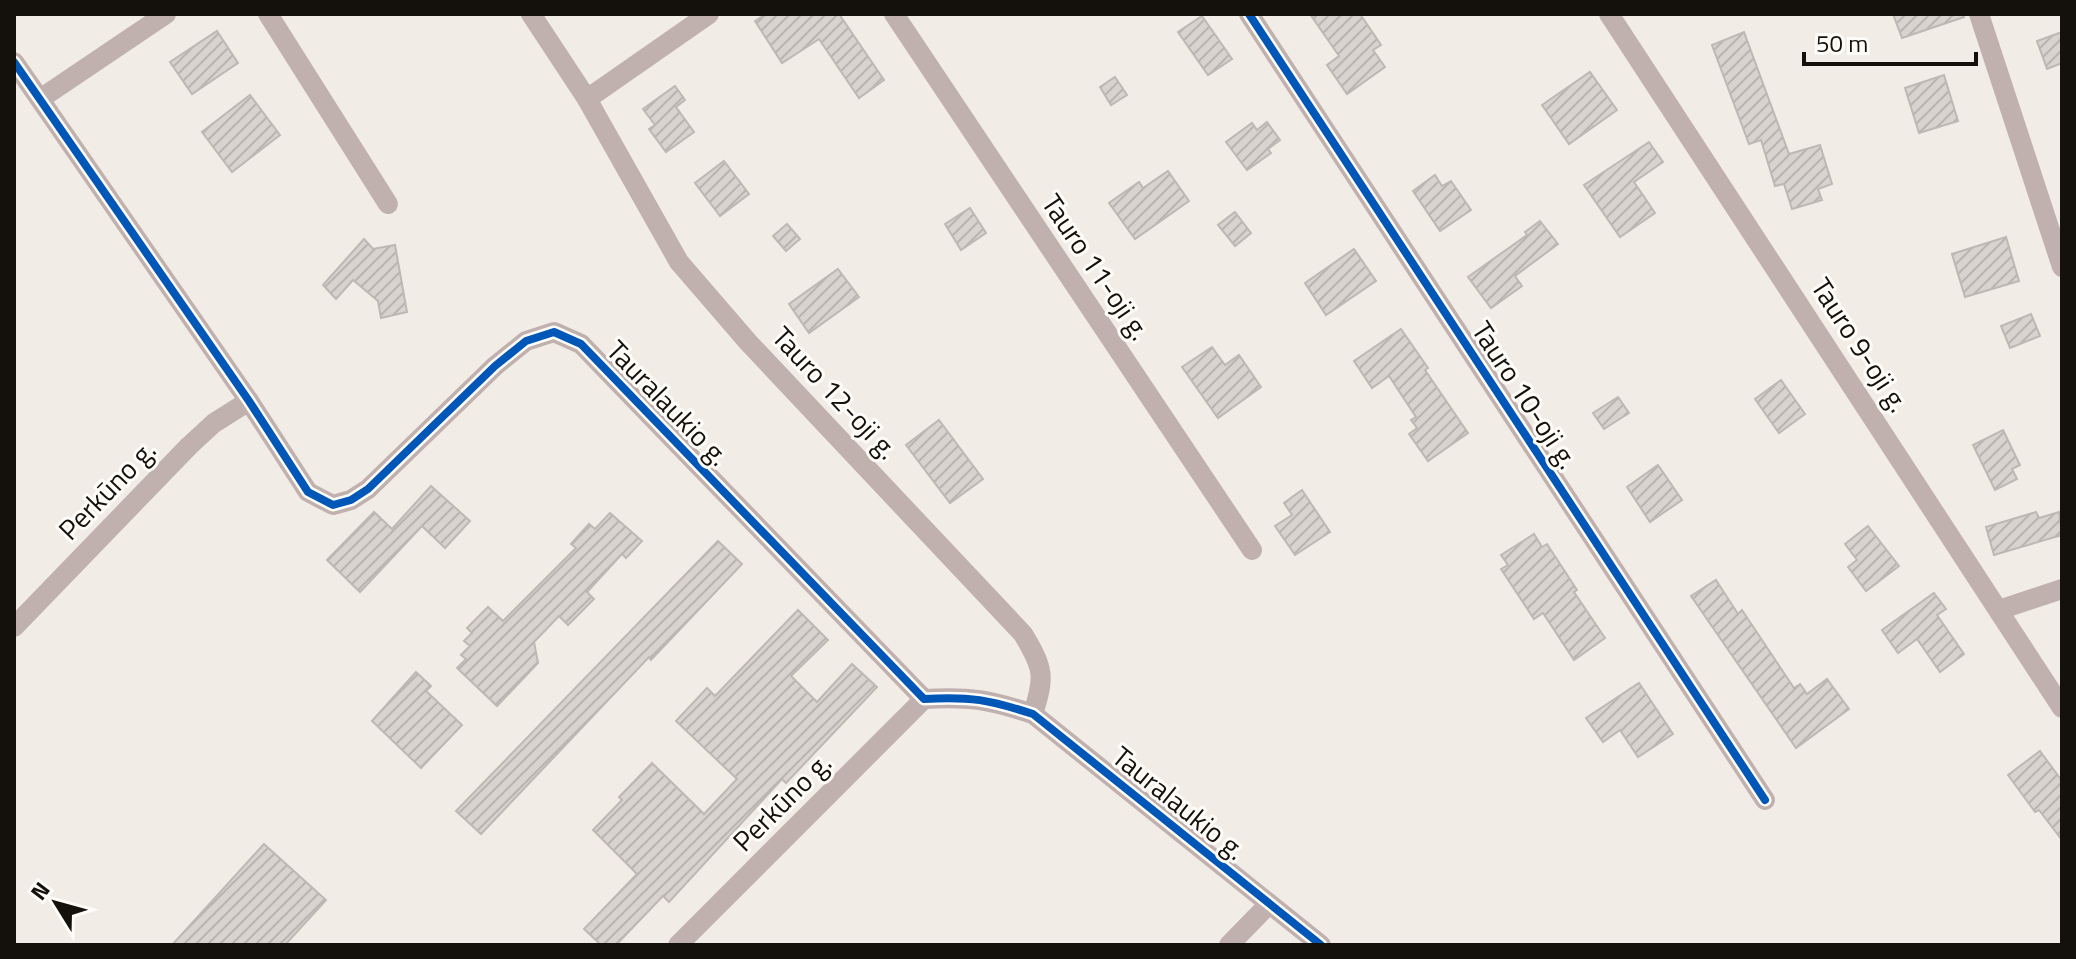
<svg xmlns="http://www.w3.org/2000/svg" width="2076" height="959" font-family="'Titillium Web',sans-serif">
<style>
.building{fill:url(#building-hatch);stroke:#beb8b4;stroke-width:2}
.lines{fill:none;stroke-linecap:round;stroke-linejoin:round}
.street{stroke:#c0b1ae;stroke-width:20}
.cycleway-casing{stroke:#fefcf9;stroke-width:13}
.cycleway{stroke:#0057b8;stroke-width:8}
.labels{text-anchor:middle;stroke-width:6;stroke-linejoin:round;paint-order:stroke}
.street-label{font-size:28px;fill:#14100c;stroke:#fefcf9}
</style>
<defs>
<pattern id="building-hatch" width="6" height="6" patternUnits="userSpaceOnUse" patternTransform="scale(2)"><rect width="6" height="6" fill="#d8d3cf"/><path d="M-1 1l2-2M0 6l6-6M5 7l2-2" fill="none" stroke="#b8b4b1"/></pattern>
</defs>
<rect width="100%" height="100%" fill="#f2ece6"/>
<g class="building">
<path d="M 766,14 L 839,14 L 884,80 L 859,98 L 819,39 L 782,63 L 755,21 Z"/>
<path d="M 1310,14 L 1360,14 L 1381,45 L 1373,50 L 1385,67 L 1347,94 L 1327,65 L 1339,56 Z"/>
<path d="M 1893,14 L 1963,14 L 1964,17 L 1902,38 Z"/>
<path d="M 1202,16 L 1232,59 L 1208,75 L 1178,32 Z"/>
<path d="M 217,31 L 238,63 L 192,94 L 170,62 Z"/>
<path d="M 1744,32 L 1789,154 L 1820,145 L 1832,184 L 1818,189 L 1822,200 L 1792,209 L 1784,184 L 1775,186 L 1761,140 L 1749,144 L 1712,45 Z"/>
<path d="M 2062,32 L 2062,63 L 2047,69 L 2037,41 Z"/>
<path d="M 1590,72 L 1617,110 L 1569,144 L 1542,105 Z"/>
<path d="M 1944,75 L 1958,121 L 1919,133 L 1905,88 Z"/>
<path d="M 1115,77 L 1127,95 L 1111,105 L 1100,87 Z"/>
<path d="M 675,86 L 685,100 L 676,107 L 694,132 L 666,152 L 649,129 L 655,125 L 643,109 Z"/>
<path d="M 250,95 L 280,135 L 232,172 L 202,132 Z"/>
<path d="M 1267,122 L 1280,140 L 1268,149 L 1271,153 L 1247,170 L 1226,142 L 1252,123 L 1257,130 Z"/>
<path d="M 1649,142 L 1663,162 L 1634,182 L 1655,213 L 1620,237 L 1584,185 Z"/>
<path d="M 724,161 L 749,194 L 720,216 L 695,183 Z"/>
<path d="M 1168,171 L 1189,201 L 1135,239 L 1109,203 L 1139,182 L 1143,188 Z"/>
<path d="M 1435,175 L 1442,186 L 1451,181 L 1471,210 L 1440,231 L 1413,191 Z"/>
<path d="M 970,208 L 986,233 L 961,250 L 945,224 Z"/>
<path d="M 1235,212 L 1251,233 L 1235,246 L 1218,225 Z"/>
<path d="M 1540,221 L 1558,244 L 1515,276 L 1522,286 L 1491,308 L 1468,277 L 1527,235 L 1525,232 Z"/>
<path d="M 787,224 L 800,239 L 786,251 L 773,236 Z"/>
<path d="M 2006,237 L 2019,281 L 1965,297 L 1952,254 Z"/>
<path d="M 364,239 L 373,249 L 395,245 L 407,312 L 381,318 L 378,301 L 353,280 L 336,299 L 323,285 Z"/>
<path d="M 1354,249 L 1376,281 L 1326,315 L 1305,283 Z"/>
<path d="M 838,269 L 859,297 L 809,333 L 789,304 Z"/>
<path d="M 2031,314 L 2040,336 L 2010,348 L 2001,326 Z"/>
<path d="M 1401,329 L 1428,368 L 1425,370 L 1468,433 L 1428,461 L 1409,434 L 1417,428 L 1411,420 L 1416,417 L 1389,376 L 1372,388 L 1354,361 Z"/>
<path d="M 1212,347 L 1225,365 L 1239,355 L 1261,387 L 1218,418 L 1182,367 Z"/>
<path d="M 1781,380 L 1805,414 L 1779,433 L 1755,399 Z"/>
<path d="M 1618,397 L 1629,413 L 1604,429 L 1593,413 Z"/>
<path d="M 939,420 L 983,479 L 950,503 L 906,445 Z"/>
<path d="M 2003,430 L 2020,465 L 2012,469 L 2017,479 L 1995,490 L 1973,445 Z"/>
<path d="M 1658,465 L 1682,500 L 1650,522 L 1627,487 Z"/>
<path d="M 431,486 L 470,521 L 445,548 L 422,526 L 360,592 L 327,560 L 374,512 L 392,529 Z"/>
<path d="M 1302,490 L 1330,532 L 1295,555 L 1275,526 L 1292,515 L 1284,503 Z"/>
<path d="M 2036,512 L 2039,518 L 2059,512 L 2062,535 L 1994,555 L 1986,527 Z"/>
<path d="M 610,513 L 642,541 L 626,558 L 622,554 L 587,592 L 594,599 L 568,625 L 559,616 L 534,642 L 538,663 L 497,706 L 457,668 L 466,659 L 461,655 L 470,646 L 464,641 L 472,633 L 467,628 L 488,607 L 503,621 L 576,548 L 571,544 L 589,524 L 595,529 Z"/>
<path d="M 1868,526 L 1899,566 L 1866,591 L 1848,567 L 1857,560 L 1845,544 Z"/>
<path d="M 1534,534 L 1542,547 L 1547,544 L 1577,590 L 1574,592 L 1605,638 L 1574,660 L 1543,613 L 1534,619 L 1501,569 L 1508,565 L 1501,555 Z"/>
<path d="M 718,541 L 742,564 L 651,660 L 649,657 L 481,834 L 456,811 Z"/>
<path d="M 1716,580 L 1738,614 L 1742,610 L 1794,688 L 1800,684 L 1807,694 L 1827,679 L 1849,709 L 1796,748 L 1691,596 Z"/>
<path d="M 1934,593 L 1946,609 L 1937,615 L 1964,654 L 1940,672 L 1917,639 L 1898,653 L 1882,630 Z"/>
<path d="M 798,610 L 828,640 L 791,676 L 817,702 L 852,664 L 877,687 L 786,783 L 782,779 L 669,902 L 663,896 L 616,945 L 601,945 L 584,929 L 637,874 L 593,830 L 622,800 L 619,797 L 652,763 L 704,814 L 737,779 L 676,721 L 707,688 L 715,696 Z"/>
<path d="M 416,672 L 431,686 L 426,691 L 462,725 L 421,768 L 372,721 Z"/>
<path d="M 1639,683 L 1673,734 L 1638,757 L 1620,730 L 1603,742 L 1586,718 Z"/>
<path d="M 2040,751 L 2062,781 L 2062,840 L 2039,810 L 2035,812 L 2008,775 Z"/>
<path d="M 264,844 L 326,900 L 285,945 L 172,945 Z"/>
</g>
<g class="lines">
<g class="street">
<path d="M 268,14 L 388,204"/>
<path d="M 531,14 L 587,99 L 679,262 L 748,342 L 1023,634 C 1044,669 1045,676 1033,714"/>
<path d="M 894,14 L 1252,550"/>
<path d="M 1249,14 L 1765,800"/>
<path d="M 1609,14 L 2062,708"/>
<path d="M 1979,14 L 2062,267"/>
<path d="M 14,62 L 249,401 L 308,492 L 333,505 L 351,500 L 368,489 L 495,366 L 526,341 L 554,332 L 581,344 L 924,699 C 970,696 990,700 1033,714 L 1321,945"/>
<path d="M 40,99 L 166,14"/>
<path d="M 587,99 L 709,14"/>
<path d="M 1999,610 L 2062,589"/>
<path d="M 14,627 L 189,446 L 214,423 L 249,401"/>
<path d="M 678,945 L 924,699"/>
<path d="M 1229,945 L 1269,904"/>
</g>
<defs>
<g id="cycleway">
<path d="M 1249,14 L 1765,800"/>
<path d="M 14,62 L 249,401 L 308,492 L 333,505 L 351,500 L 368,489 L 495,366 L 526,341 L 554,332 L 581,344 L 924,699 C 970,696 990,700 1033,714 L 1321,945"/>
</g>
</defs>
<use href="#cycleway" class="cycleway-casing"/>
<use href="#cycleway" class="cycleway"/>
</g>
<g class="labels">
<g class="street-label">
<text transform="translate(1096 267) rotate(56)" y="10">Tauro 11-oji g.</text>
<text transform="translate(1860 345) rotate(57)" y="10">Tauro 9-oji g.</text>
<text transform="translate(835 393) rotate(47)" y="10">Tauro 12-oji g.</text>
<text transform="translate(1525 395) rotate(57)" y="10">Tauro 10-oji g.</text>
<text transform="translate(668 403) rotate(46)" y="10">Tauralaukio g.</text>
<text transform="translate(107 490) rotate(-46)" y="10">Perkūno g.</text>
<text transform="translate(782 802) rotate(-45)" y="10">Perkūno g.</text>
<text transform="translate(1179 803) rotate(39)" y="10">Tauralaukio g.</text>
</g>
</g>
<rect width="2076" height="959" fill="none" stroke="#14100c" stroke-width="32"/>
<g transform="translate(56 903) rotate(307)" stroke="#fefcf9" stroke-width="6" paint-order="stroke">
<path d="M0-6L14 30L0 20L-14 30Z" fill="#14100c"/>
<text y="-12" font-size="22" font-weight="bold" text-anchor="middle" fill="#14100c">N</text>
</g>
<path d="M1804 52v12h172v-12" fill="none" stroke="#14100c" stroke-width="4"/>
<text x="1816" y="52" font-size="24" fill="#14100c" stroke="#fefcf9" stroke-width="6" paint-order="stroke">50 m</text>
</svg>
